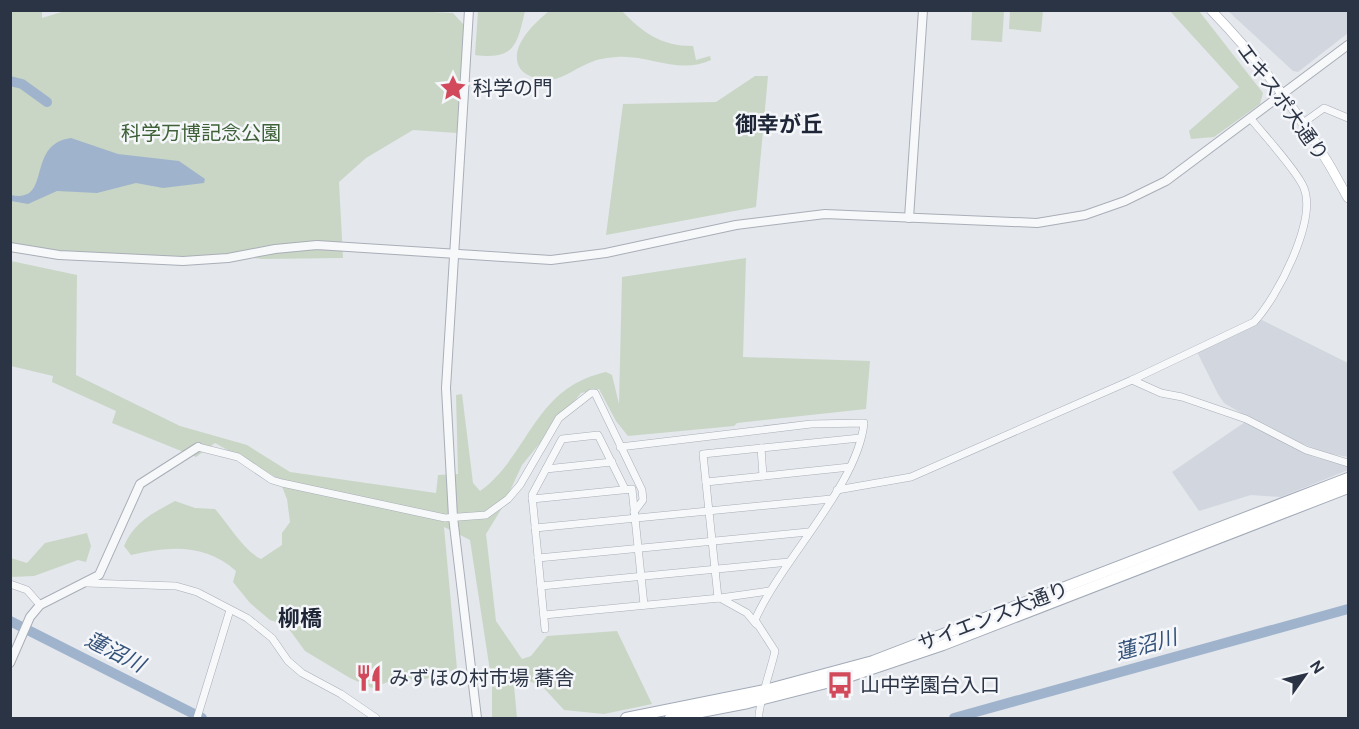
<svg xmlns="http://www.w3.org/2000/svg" width="1359" height="729" font-family="'DM Sans','Noto Sans JP',sans-serif">
<style>
.built{fill:#d2d6de}
.green{fill:#c9d6c5}
.water{fill:#9fb4cc}
.lines{fill:none;stroke-linecap:round;stroke-linejoin:round}
.river{stroke:#9fb4cc;stroke-width:10}
.minor-casing{stroke:#a9aeb7;stroke-width:8}
.tertiary-casing{stroke:#a9aeb7;stroke-width:10}
.secondary-casing{stroke:#a9aeb7;stroke-width:10}
.primary-casing{stroke:#a3abb8;stroke-width:12}
.minor{stroke:#f7f8fa;stroke-width:7}
.tertiary{stroke:#f7f8fa;stroke-width:8}
.secondary{stroke:#fff;stroke-width:9}
.primary{stroke:#fff;stroke-width:10}
.labels{text-anchor:middle;stroke-width:5;stroke-linejoin:round;paint-order:stroke}
.poi-label{font-size:20px;fill:#2b3445;stroke:#f4f6f9;text-anchor:start}
.street-label{font-size:20px;fill:#2b3445;stroke:#f4f6f9}
.park-label{font-size:20px;fill:#3f6138;stroke:#f4f6f9}
.water-label{font-size:21px;font-style:italic;fill:#34527a;stroke:#f4f6f9}
.quarter-label{font-size:22px;font-weight:bold;fill:#1d2536;stroke:#f4f6f9}
</style>
<rect width="100%" height="100%" fill="#e4e7ec"/>
<g class="built">
<path d="M 1228,11 L 1348,11 L 1348,33 L 1298,72 L 1293,71 Z"/>
<path d="M 1262,320 L 1348,363 L 1348,457 L 1326,453 L 1275,433 L 1224,403 L 1218,394 L 1197,352 Z"/>
<path d="M 1245,422 L 1314,457 L 1348,466 L 1348,470 L 1281,497 L 1251,495 L 1199,511 L 1172,472 Z"/>
</g>
<g class="green">
<path d="M 68,10 L 412,11 L 453,13 L 464,25 L 457,133 L 413,130 L 366,158 L 339,182 L 343,258 L 262,259 L 229,255 L 206,258 L 75,253 L 11,243 L 11,11 L 42,11 L 42,18 Z"/>
<path d="M 478,11 L 525,11 C 517,46 514,60 475,55 Z"/>
<path d="M 622,11 C 643,33 661,46 693,46 L 696,60 L 710,56 L 711,60 C 679,75 648,54 616,57 C 606,58 597,59 589,63 C 567,72 554,88 530,76 C 523,73 517,67 517,59 C 515,41 537,21 549,11 Z"/>
<path d="M 972,11 L 1004,11 L 1002,42 L 971,40 Z"/>
<path d="M 1010,11 L 1043,11 L 1041,32 L 1009,29 Z"/>
<path d="M 1170,11 L 1199,11 L 1263,93 L 1260,104 L 1214,137 L 1191,139 L 1189,131 L 1239,87 Z"/>
<path d="M 755,76 L 768,76 L 756,207 L 606,235 L 623,104 L 716,102 Z"/>
<path d="M 746,258 L 743,357 L 870,361 L 866,409 L 737,423 L 734,426 L 628,436 L 616,421 L 599,389 L 581,393 L 522,465 L 502,508 L 486,534 L 496,621 L 522,659 L 531,656 L 547,636 L 617,631 L 652,704 L 604,714 L 564,710 L 542,686 L 513,675 L 517,718 L 492,718 L 492,684 L 470,540 L 444,527 L 457,669 L 426,679 L 393,680 L 372,688 L 350,678 L 305,651 L 286,625 L 270,620 L 250,603 L 233,582 L 236,571 C 205,543 169,546 131,555 L 124,546 C 134,522 153,513 175,501 L 195,508 L 215,509 C 229,525 244,551 261,559 L 282,545 L 282,533 L 290,522 L 287,499 L 279,479 L 215,443 L 196,457 L 112,423 L 116,411 L 52,382 L 53,376 L 11,366 L 11,261 L 77,275 L 76,375 L 180,426 L 247,445 L 290,472 L 436,493 L 438,475 L 458,474 L 456,395 L 462,394 L 473,483 L 480,491 C 530,455 533,388 606,372 L 612,375 L 619,404 L 622,277 Z"/>
<path d="M 87,533 L 91,546 L 86,562 L 78,560 L 34,576 L 11,577 L 11,558 L 27,563 L 45,543 Z"/>
</g>
<path class="water" d="M 71,138 L 118,154 L 179,161 L 205,179 L 204,183 L 163,188 L 136,183 L 97,193 L 57,191 L 28,204 L 11,201 L 11,195 C 53,204 25,144 71,138 Z"/>
<g class="lines">
<g class="river">
<path d="M 10,81 L 22,84 L 47,102"/>
<path d="M 10,621 L 202,718"/>
<path d="M 954,718 L 1348,609"/>
</g>
<defs>
<g id="minor">
<path d="M 1303,123 L 1324,108 L 1348,118"/>
<path d="M 1132,380 L 1161,393 L 1182,397 L 1246,419 L 1306,450 L 1348,463"/>
<path d="M 198,447 L 238,457 L 272,480 L 282,483 L 445,518 L 486,515 L 508,499 L 520,485 L 559,418 L 591,393 L 595,393 L 642,490 L 643,500 L 634,512"/>
<path d="M 620,447 L 811,424 L 864,423 C 858,485 782,559 755,620 L 775,651 C 772,666 757,709 759,718"/>
<path d="M 761,448 L 763,476"/>
<path d="M 546,469 L 612,462"/>
<path d="M 706,482 L 850,467"/>
<path d="M 837,490 L 911,477 L 1132,380 L 1254,322 C 1277,298 1317,221 1304,188 C 1298,172 1264,135 1251,119"/>
<path d="M 532,499 L 632,489 L 644,605"/>
<path d="M 535,528 L 831,499"/>
<path d="M 538,558 L 808,532"/>
<path d="M 87,583 L 176,586 L 197,592 L 247,618 L 272,638 L 288,661 L 302,673 L 341,694 L 376,718"/>
<path d="M 10,584 L 27,590 L 40,605"/>
<path d="M 541,586 L 789,562"/>
<path d="M 718,598 L 703,454 L 860,438"/>
<path d="M 720,598 L 769,591"/>
<path d="M 544,615 L 720,598 L 747,613 L 756,624"/>
<path d="M 545,629 L 532,495 L 562,439 L 598,435 L 625,489"/>
<path d="M 197,718 L 230,610"/>
</g>
<g id="tertiary">
<path d="M 469,10 L 446,388 L 453,517 L 477,718"/>
<path d="M 909,218 L 923,10"/>
<path d="M 10,247 L 59,255 L 183,261 L 228,258 L 275,249 L 317,245 L 551,260 L 606,253 L 736,225 L 825,214 L 1037,223 L 1085,215 L 1125,201 L 1166,181 L 1348,45"/>
<path d="M 10,663 L 30,617 L 40,605 L 99,575 L 140,484 L 198,447"/>
</g>
<path id="secondary" d="M 1211,10 C 1265,66 1312,130 1348,198"/>
<g id="primary">
<path d="M 626,718 L 765,690 L 873,661 L 1348,478"/>
<path d="M 670,718 L 748,703 L 842,679 L 943,645 L 1348,488"/>
</g>
</defs>
<use href="#minor" class="minor-casing"/>
<use href="#tertiary" class="tertiary-casing"/>
<use href="#secondary" class="secondary-casing"/>
<use href="#primary" class="primary-casing"/>
<use href="#minor" class="minor"/>
<use href="#tertiary" class="tertiary"/>
<use href="#secondary" class="secondary"/>
<use href="#primary" class="primary"/>
</g>
<defs>
<symbol id="sight-bare" viewBox="-9 -9 18 18"><path d="M0-6L1.8-2.2L6-1.7L2.9 1.2L3.7 5.4L0 3.3L-3.7 5.4L-2.9 1.2L-6-1.7L-1.8-2.2Z" fill="#d1495b" stroke="#f4f6f9" stroke-width="2.5" paint-order="stroke"/></symbol>
<symbol id="restaurant-bare" viewBox="-9 -9 18 18"><path d="M-5-6h1v4h1v-4h1v4h1v-4h1v5L-1.5 .5V6h-2V.5L-5-1ZM5-6V6H3V1.5H1.5Q1.5-4 5-6Z" fill="#d1495b" stroke="#f4f6f9" stroke-width="2.5" paint-order="stroke"/></symbol>
<symbol id="bus-bare" viewBox="-9 -9 18 18"><path d="M-5-6H5V4H4V6H2V4H-2V6H-4V4H-5ZM-3.5-4V0h7V-4ZM-3.5 1.2v1.5H-2V1.2ZM2 1.2v1.5H3.5V1.2Z" fill="#d1495b" stroke="#f4f6f9" stroke-width="2.5" paint-order="stroke"/></symbol>
</defs>
<g fill-rule="evenodd">
<use href="#sight-bare" x="434" y="69" width="38" height="38"/>
<use href="#restaurant-bare" x="350" y="659" width="38" height="38"/>
<use href="#bus-bare" x="821" y="666" width="38" height="38"/>
</g>
<g class="labels">
<g class="poi-label">
<text x="473" y="95">科学の門</text>
<text x="389" y="685">みずほの村市場 蕎舎</text>
<text x="860" y="692">山中学園台入口</text>
</g>
<g class="street-label">
<text transform="translate(1283 102) rotate(54)" y="7">エキスポ大通り</text>
<text transform="translate(993 616) rotate(-21)" y="7">サイエンス大通り</text>
</g>
<g class="park-label">
<text x="201" y="140">科学万博記念公園</text>
</g>
<g class="water-label">
<text transform="translate(1146 645) rotate(-15)" y="7">蓮沼川</text>
<text transform="translate(115 652) rotate(27)" y="7">蓮沼川</text>
</g>
<g class="quarter-label">
<text x="779" y="132">御幸が丘</text>
<text x="300" y="626">柳橋</text>
</g>
</g>
<rect width="1359" height="729" fill="none" stroke="#2b3445" stroke-width="24"/>
<g transform="translate(1305 675) rotate(56)" stroke="#f4f6f9" stroke-width="4.5" paint-order="stroke">
<path d="M0-4.5L10 22L0 15L-10 22Z" fill="#2b3445"/>
<text y="-9" font-size="16" font-weight="bold" text-anchor="middle" fill="#2b3445">N</text>
</g>
</svg>
